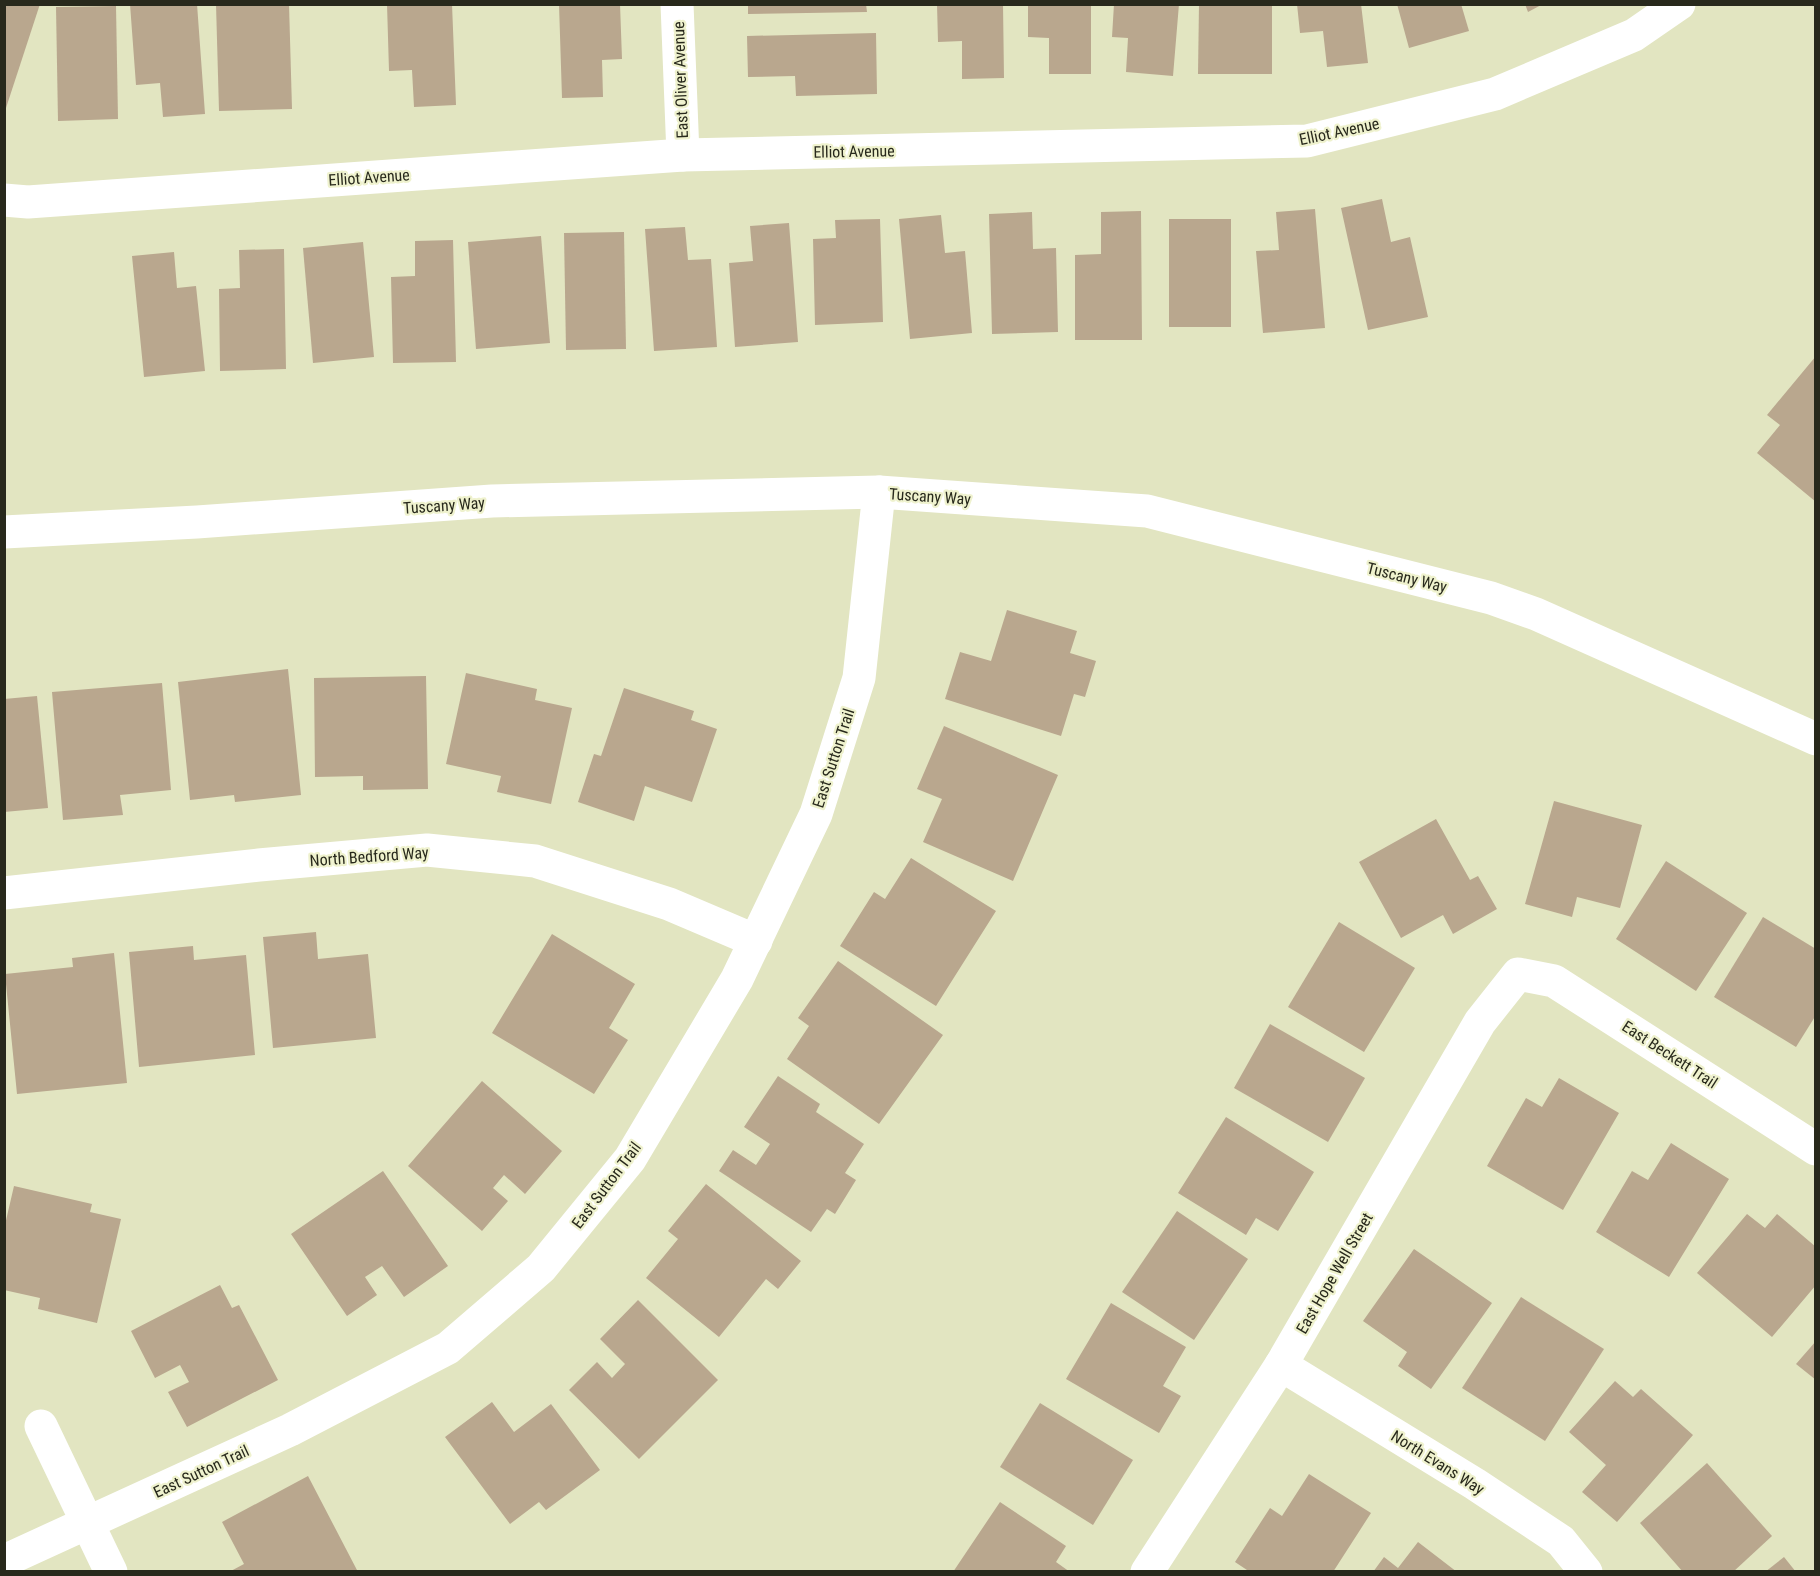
<svg xmlns="http://www.w3.org/2000/svg" width="1820" height="1576" font-family="'Roboto Condensed',sans-serif">
<style>
.building{fill:#b9a78e}
.lines{fill:none;stroke-linecap:round;stroke-linejoin:round}
.street{stroke:#fff;stroke-width:33}
.secondary{stroke:#fff;stroke-width:33}
.labels{text-anchor:middle;stroke-width:4.5;stroke-linejoin:round;paint-order:stroke}
.street-label{font-size:16px;fill:#28291c;stroke:#eff2ce}
</style>
<rect width="100%" height="100%" fill="#e2e5c1"/>
<g class="building">
<path d="M 4,4 L 40,4 L 5,111 L 4,111 Z"/>
<path d="M 130,4 L 197,4 L 205,114 L 163,117 L 160,83 L 136,85 Z"/>
<path d="M 216,4 L 289,4 L 292,109 L 219,111 Z"/>
<path d="M 387,4 L 452,4 L 456,105 L 414,107 L 412,70 L 389,71 Z"/>
<path d="M 559,4 L 620,4 L 622,59 L 602,60 L 603,97 L 562,98 Z"/>
<path d="M 748,4 L 866,4 L 867,12 L 748,14 Z"/>
<path d="M 937,4 L 1003,4 L 1004,78 L 962,79 L 962,41 L 938,42 Z"/>
<path d="M 1028,4 L 1091,4 L 1091,74 L 1049,74 L 1049,38 L 1028,37 Z"/>
<path d="M 1114,4 L 1179,4 L 1173,76 L 1126,72 L 1128,38 L 1112,37 Z"/>
<path d="M 1199,4 L 1272,4 L 1272,74 L 1198,74 Z"/>
<path d="M 1297,4 L 1361,4 L 1368,63 L 1327,67 L 1323,31 L 1300,33 Z"/>
<path d="M 1397,4 L 1461,4 L 1469,31 L 1409,48 Z"/>
<path d="M 1525,4 L 1543,4 L 1528,12 Z"/>
<path d="M 116,6 L 118,119 L 58,121 L 56,7 Z"/>
<path d="M 876,33 L 877,94 L 796,96 L 795,76 L 748,77 L 747,36 Z"/>
<path d="M 1382,199 L 1391,242 L 1410,237 L 1428,317 L 1368,330 L 1341,208 Z"/>
<path d="M 1315,209 L 1325,328 L 1263,333 L 1256,251 L 1279,250 L 1276,212 Z"/>
<path d="M 1141,211 L 1142,340 L 1075,340 L 1075,255 L 1101,254 L 1101,212 Z"/>
<path d="M 1032,212 L 1033,249 L 1056,248 L 1058,332 L 992,334 L 989,214 Z"/>
<path d="M 941,215 L 945,253 L 965,251 L 972,333 L 910,339 L 899,219 Z"/>
<path d="M 880,219 L 883,322 L 815,325 L 813,239 L 836,238 L 835,220 Z"/>
<rect x="1169" y="219" width="62" height="108"/>
<path d="M 789,223 L 798,342 L 735,347 L 729,263 L 753,261 L 750,226 Z"/>
<path d="M 685,227 L 688,260 L 711,259 L 717,347 L 654,351 L 645,229 Z"/>
<path d="M 624,232 L 626,349 L 566,350 L 564,233 Z"/>
<path d="M 541,236 L 550,343 L 476,349 L 468,242 Z"/>
<path d="M 453,240 L 456,362 L 393,363 L 391,277 L 415,276 L 415,241 Z"/>
<path d="M 363,242 L 374,357 L 313,363 L 303,248 Z"/>
<path d="M 284,249 L 286,369 L 220,371 L 219,289 L 240,288 L 239,250 Z"/>
<path d="M 174,252 L 177,288 L 196,286 L 205,371 L 144,377 L 132,256 Z"/>
<path d="M 1816,356 L 1816,502 L 1757,453 L 1780,425 L 1767,415 Z"/>
<path d="M 1007,610 L 1077,631 L 1070,653 L 1096,661 L 1085,697 L 1074,694 L 1061,736 L 945,699 L 960,652 L 991,661 Z"/>
<path d="M 288,669 L 301,795 L 235,802 L 234,795 L 190,800 L 178,682 Z"/>
<path d="M 466,673 L 537,689 L 535,700 L 572,708 L 551,804 L 497,792 L 501,776 L 446,764 Z"/>
<path d="M 426,676 L 428,789 L 363,790 L 363,776 L 315,777 L 314,678 Z"/>
<path d="M 162,683 L 171,790 L 120,795 L 123,815 L 63,820 L 52,692 Z"/>
<path d="M 624,688 L 694,711 L 691,720 L 717,729 L 692,802 L 645,786 L 634,821 L 578,802 L 594,754 L 601,756 Z"/>
<path d="M 37,696 L 48,808 L 4,812 L 4,699 Z"/>
<path d="M 944,726 L 1058,775 L 1013,881 L 923,842 L 942,799 L 917,789 Z"/>
<path d="M 1554,801 L 1642,825 L 1620,908 L 1577,897 L 1572,917 L 1525,904 Z"/>
<path d="M 1436,819 L 1470,880 L 1478,876 L 1497,909 L 1453,934 L 1443,915 L 1401,938 L 1359,862 Z"/>
<path d="M 911,858 L 996,911 L 936,1006 L 840,946 L 874,892 L 885,899 Z"/>
<path d="M 1666,861 L 1747,913 L 1696,991 L 1616,939 Z"/>
<path d="M 1763,917 L 1816,949 L 1816,1015 L 1796,1047 L 1714,997 Z"/>
<path d="M 1339,922 L 1415,968 L 1364,1052 L 1288,1007 Z"/>
<path d="M 316,932 L 318,959 L 368,954 L 376,1038 L 273,1048 L 263,937 Z"/>
<path d="M 552,934 L 635,984 L 609,1028 L 628,1040 L 594,1094 L 492,1033 Z"/>
<path d="M 193,946 L 194,960 L 246,955 L 255,1055 L 139,1067 L 129,952 Z"/>
<path d="M 114,953 L 127,1083 L 17,1094 L 5,974 L 73,967 L 72,958 Z"/>
<path d="M 838,961 L 943,1035 L 879,1124 L 787,1059 L 809,1026 L 798,1018 Z"/>
<path d="M 1270,1024 L 1365,1078 L 1328,1142 L 1234,1088 Z"/>
<path d="M 778,1076 L 820,1104 L 816,1112 L 864,1144 L 845,1173 L 856,1180 L 835,1214 L 827,1209 L 811,1232 L 719,1171 L 733,1150 L 756,1165 L 770,1144 L 744,1127 Z"/>
<path d="M 1559,1078 L 1619,1113 L 1563,1210 L 1487,1166 L 1526,1098 L 1542,1107 Z"/>
<path d="M 482,1081 L 562,1151 L 525,1194 L 504,1175 L 493,1188 L 508,1201 L 482,1231 L 408,1166 Z"/>
<path d="M 1226,1117 L 1314,1172 L 1278,1231 L 1256,1218 L 1246,1235 L 1178,1193 Z"/>
<path d="M 1671,1143 L 1729,1179 L 1669,1277 L 1596,1232 L 1632,1171 L 1648,1180 Z"/>
<path d="M 383,1171 L 448,1266 L 404,1297 L 382,1266 L 365,1277 L 377,1295 L 347,1316 L 291,1234 Z"/>
<path d="M 706,1184 L 801,1261 L 778,1289 L 766,1279 L 719,1337 L 646,1278 L 678,1239 L 668,1231 Z"/>
<path d="M 14,1186 L 92,1204 L 90,1212 L 121,1219 L 97,1323 L 38,1309 L 40,1298 L 4,1290 L 4,1229 Z"/>
<path d="M 1177,1211 L 1248,1259 L 1194,1340 L 1122,1292 Z"/>
<path d="M 1747,1214 L 1765,1228 L 1777,1214 L 1816,1247 L 1816,1285 L 1772,1337 L 1697,1273 Z"/>
<path d="M 1414,1249 L 1492,1303 L 1431,1389 L 1398,1366 L 1407,1352 L 1363,1321 Z"/>
<path d="M 220,1285 L 232,1308 L 239,1305 L 278,1380 L 187,1427 L 168,1392 L 189,1382 L 180,1365 L 155,1378 L 131,1331 Z"/>
<path d="M 1521,1297 L 1604,1349 L 1545,1441 L 1462,1388 Z"/>
<path d="M 638,1300 L 718,1380 L 639,1459 L 569,1390 L 597,1362 L 612,1378 L 625,1364 L 600,1339 Z"/>
<path d="M 1111,1303 L 1186,1347 L 1163,1386 L 1181,1396 L 1159,1433 L 1066,1379 Z"/>
<path d="M 1816,1341 L 1816,1380 L 1796,1364 Z"/>
<path d="M 1615,1381 L 1633,1397 L 1641,1389 L 1693,1435 L 1617,1522 L 1582,1492 L 1606,1465 L 1569,1432 Z"/>
<path d="M 492,1402 L 514,1432 L 551,1404 L 600,1470 L 546,1510 L 539,1502 L 510,1524 L 445,1437 Z"/>
<path d="M 1040,1403 L 1133,1460 L 1093,1525 L 1000,1467 Z"/>
<path d="M 1707,1463 L 1772,1536 L 1733,1572 L 1683,1572 L 1640,1523 Z"/>
<path d="M 1309,1474 L 1371,1513 L 1333,1572 L 1250,1572 L 1235,1562 L 1270,1508 L 1282,1516 Z"/>
<path d="M 308,1476 L 358,1572 L 229,1572 L 244,1564 L 222,1522 Z"/>
<path d="M 1000,1502 L 1066,1546 L 1056,1562 L 1070,1572 L 953,1572 Z"/>
<path d="M 1418,1542 L 1457,1572 L 1373,1572 L 1384,1557 L 1398,1568 Z"/>
<path d="M 1784,1557 L 1796,1572 L 1765,1572 Z"/>
</g>
<g class="lines">
<g class="street">
<path d="M 677,4 L 683,155"/>
<path d="M 4,200 L 28,202 L 683,155 L 1307,141 L 1495,94 L 1634,35 L 1679,4"/>
<path d="M 4,893 L 259,865 L 427,850 L 535,861 L 669,904 L 756,941"/>
<path d="M 1281,1365 L 1475,1484 L 1561,1541 L 1586,1572"/>
<path d="M 41,1426 L 111,1572"/>
<path d="M 4,1561 L 290,1430 L 448,1348 L 541,1268 L 630,1159 L 737,979 L 816,814 L 859,678 L 879,492"/>
<path d="M 1147,1572 L 1281,1365 L 1480,1022 L 1518,974 L 1554,981 L 1816,1149"/>
</g>
<path class="secondary" d="M 4,532 L 197,522 L 492,501 L 879,492 L 1147,511 L 1491,598 L 1536,614 L 1816,739"/>
</g>
<g class="labels">
<g class="street-label">
<text transform="translate(680 80) rotate(-92)" y="6">East Oliver Avenue</text>
<text transform="translate(1339 131) rotate(-12)" y="6">Elliot Avenue</text>
<text transform="translate(854 151) rotate(-1)" y="6">Elliot Avenue</text>
<text transform="translate(369 177) rotate(-4)" y="6">Elliot Avenue</text>
<text transform="translate(930 496) rotate(4)" y="6">Tuscany Way</text>
<text transform="translate(444 505) rotate(-4)" y="6">Tuscany Way</text>
<text transform="translate(1407 577) rotate(14)" y="6">Tuscany Way</text>
<text transform="translate(833 758) rotate(-72)" y="6">East Sutton Trail</text>
<text transform="translate(369 856) rotate(-4)" y="6">North Bedford Way</text>
<text transform="translate(1670 1054) rotate(33)" y="6">East Beckett Trail</text>
<text transform="translate(606 1185) rotate(-53)" y="6">East Sutton Trail</text>
<text transform="translate(1334 1273) rotate(-60)" y="6">East Hope Well Street</text>
<text transform="translate(1438 1462) rotate(32)" y="6">North Evans Way</text>
<text transform="translate(201 1471) rotate(-25)" y="6">East Sutton Trail</text>
</g>
</g>
<rect width="1820" height="1576" fill="none" stroke="#28291c" stroke-width="12"/>
</svg>
